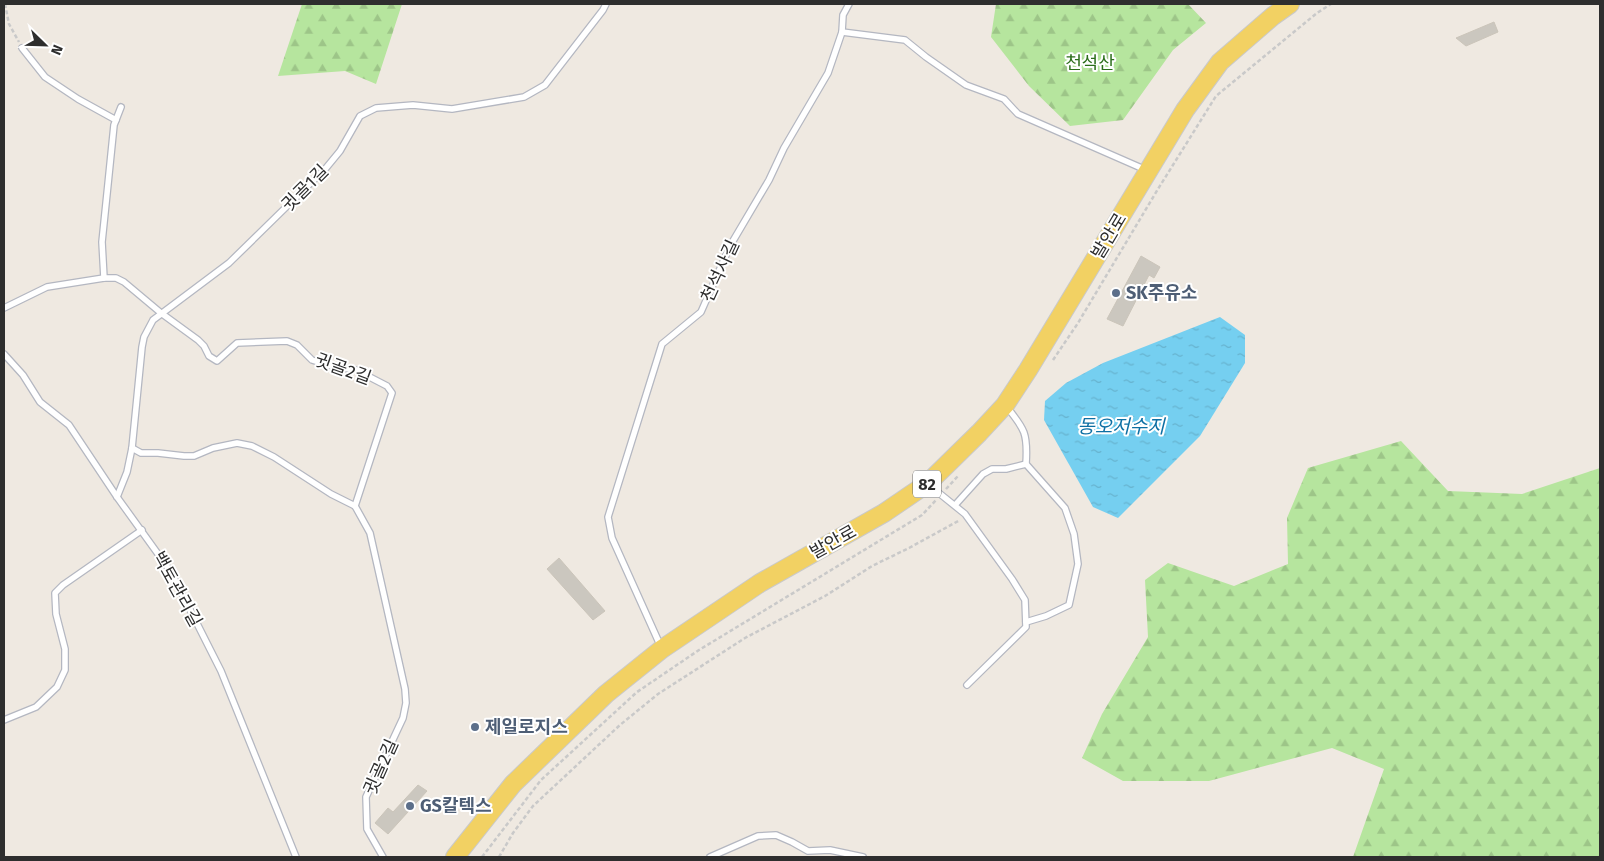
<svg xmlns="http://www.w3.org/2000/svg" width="1604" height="861" font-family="'Fira Sans','Noto Sans KR',sans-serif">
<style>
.forest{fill:url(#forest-firs)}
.water{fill:url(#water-ripples)}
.building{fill:#cbc7bf;stroke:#cbc5ba}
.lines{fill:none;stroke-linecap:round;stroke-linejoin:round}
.lane-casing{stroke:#b4b7c1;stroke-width:8}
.primary-casing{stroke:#c9c9c9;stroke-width:20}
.path{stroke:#c9c9c9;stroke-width:2.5;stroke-dasharray:4 2.5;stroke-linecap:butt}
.lane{stroke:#fff;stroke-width:5.5}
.primary{stroke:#f2d163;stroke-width:18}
.service-dot{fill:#5c6f8a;stroke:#fff;stroke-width:2}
.labels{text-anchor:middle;stroke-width:4;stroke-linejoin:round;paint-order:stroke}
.shield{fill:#fff;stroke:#6d6d6d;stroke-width:1}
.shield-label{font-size:16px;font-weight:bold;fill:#2e2e2e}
.park-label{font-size:18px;fill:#2c6e1b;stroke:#fff}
.street-label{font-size:18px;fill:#2e2e2e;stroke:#fff}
.service-label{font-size:18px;font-weight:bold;fill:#4e5e75;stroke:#fff;text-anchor:start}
.water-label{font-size:19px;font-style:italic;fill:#0d6fa3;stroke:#fff}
</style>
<defs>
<pattern id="forest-firs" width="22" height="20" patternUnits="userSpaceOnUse" patternTransform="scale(1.25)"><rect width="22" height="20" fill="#b6e59e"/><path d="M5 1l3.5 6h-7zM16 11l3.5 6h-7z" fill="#9dc588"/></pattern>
<pattern id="water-ripples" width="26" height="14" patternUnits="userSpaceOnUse" patternTransform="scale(1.25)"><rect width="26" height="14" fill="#75cff0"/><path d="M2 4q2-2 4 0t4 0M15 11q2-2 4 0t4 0" fill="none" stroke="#66b2ce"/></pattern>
</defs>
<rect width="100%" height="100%" fill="#efe9e1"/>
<g class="forest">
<path d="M 302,4 L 402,4 L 376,84 L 345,71 L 278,76 Z"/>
<path d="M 996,4 L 1188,4 L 1206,23 L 1173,50 L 1123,120 L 1070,126 L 1029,86 L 991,37 Z"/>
<path d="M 1401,441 L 1448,491 L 1522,494 L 1600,468 L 1600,857 L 1353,857 L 1384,769 L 1332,748 L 1209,781 L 1123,781 L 1082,758 L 1102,714 L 1148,637 L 1145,580 L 1168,563 L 1234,586 L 1288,564 L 1287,518 L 1308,468 Z"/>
</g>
<path class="water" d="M 1220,317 L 1245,335 L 1245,363 L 1200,436 L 1118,518 L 1093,507 L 1044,420 L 1045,401 L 1066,383 L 1103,363 Z"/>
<g class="building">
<path d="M 1494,22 L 1498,32 L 1466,46 L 1456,38 Z"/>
<path d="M 1141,256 L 1160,267 L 1154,278 L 1149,275 L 1123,326 L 1107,319 Z"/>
<path d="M 559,558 L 605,611 L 593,620 L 547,569 Z"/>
<path d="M 418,785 L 427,791 L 388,834 L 375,823 L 388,808 L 393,812 Z"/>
</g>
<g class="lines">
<defs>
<g id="lane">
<path d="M 842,32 L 905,40 L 926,57 L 966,85 L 1004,99 L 1018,114 L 1146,170"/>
<path d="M 22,48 L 45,77 L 78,99 L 116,120"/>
<path d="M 121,107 L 114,125 L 108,184 L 102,242 L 104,278 L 116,278 L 124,282 L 161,313 L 198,340 L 204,346 L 209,356 L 217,361 L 237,343 L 287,341 L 297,345 L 312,360 L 331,366 L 356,370 L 387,386 L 392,393 L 355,506 L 370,533 L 405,689 L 406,703 L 403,718 L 366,797 L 367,829 L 383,857"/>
<path d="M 4,308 L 47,287 L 104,278"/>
<path d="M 4,354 L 23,375 L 40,402 L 69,425 L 117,497 L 171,572 L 221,671 L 296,857"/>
<path d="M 1006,406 C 1025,429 1028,434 1026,464 L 1065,508 L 1074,534 L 1078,564 L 1069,605 L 1046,616 L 1026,622"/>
<path d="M 132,448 L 141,453 L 158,453 L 184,456 L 194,456 L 213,448 L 237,443 L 252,446 L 274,457 L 331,494 L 355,506"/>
<path d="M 929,485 L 965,514 L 1012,579 L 1025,600 L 1026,627 L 967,685"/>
<path d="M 117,497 L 127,472 L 132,448 L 142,347 L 144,337 L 153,320 L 229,263 L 326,168 L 340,151 L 360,116 L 376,108 L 413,105 L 452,109 L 524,97 L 545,85 L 603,10 L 606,4"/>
<path d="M 956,504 L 983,474 L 992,469 L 1006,469 L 1026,464"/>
<path d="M 661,647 L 612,538 L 608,517 L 662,344 L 701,312 L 730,246 L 769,180 L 784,148 L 828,73 L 842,32 L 843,15 L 849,4"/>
<path d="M 4,720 L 36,707 L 57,687 L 65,670 L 65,649 L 56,614 L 55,593 L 63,585 L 142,530"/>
<path d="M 710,857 L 758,836 L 776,835 L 792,842 L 808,851 L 830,850 L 863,857"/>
</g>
<path id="primary" d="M 455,857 L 513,784 L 606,694 L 662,649 L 760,583 L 884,513 L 928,483 L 979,433 L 1005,405 L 1028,370 L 1185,110 L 1220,62 L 1273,16 L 1290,4"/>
</defs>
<use href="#lane" class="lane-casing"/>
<use href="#primary" class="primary-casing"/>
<g class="path">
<path d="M 5,4 L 9,24 L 19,42"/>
<path d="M 1053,360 L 1078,323 L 1158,189 L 1216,96 L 1317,13 L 1331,4"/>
<path d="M 946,489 L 958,476"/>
<path d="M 482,857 L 541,780 L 637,692 L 699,650 L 922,515 L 936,500"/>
<path d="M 499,857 L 513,833 L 533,806 L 620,725 L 658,694 L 745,638 L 825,596 L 872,566 L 909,548 L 960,520"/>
</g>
<use href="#lane" class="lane"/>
<use href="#primary" class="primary"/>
</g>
<g class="service-dot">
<circle cx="1116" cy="293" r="5"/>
<circle cx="475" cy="727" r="5"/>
<circle cx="410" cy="806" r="5"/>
</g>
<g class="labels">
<rect class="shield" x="913" y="470.5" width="28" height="27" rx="4"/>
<g class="shield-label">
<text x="927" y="490">82</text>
</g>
<g class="park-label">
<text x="1090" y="69">천석산</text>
</g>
<g class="street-label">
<text transform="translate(305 188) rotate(-45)" y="6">귓골1길</text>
<text transform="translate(1109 236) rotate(-59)" y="6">발안로</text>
<text transform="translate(720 271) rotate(-65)" y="6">천석사길</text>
<text transform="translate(343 369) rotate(20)" y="6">귓골2길</text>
<text transform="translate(833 542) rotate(-29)" y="6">발안로</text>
<text transform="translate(177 589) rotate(61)" y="6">백토관리길</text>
<text transform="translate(381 767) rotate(-66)" y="6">귓골2길</text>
</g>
<g class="service-label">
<text x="1126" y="299">SK주유소</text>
<text x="485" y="733">제일로지스</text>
<text x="420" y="812">GS칼텍스</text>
</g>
<g class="water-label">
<text x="1121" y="433">동오저수지</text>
</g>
</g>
<rect width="1604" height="861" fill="none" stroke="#2e2e2e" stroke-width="10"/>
<g transform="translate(45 45) rotate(113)" stroke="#ffffff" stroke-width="4" paint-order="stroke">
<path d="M0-4L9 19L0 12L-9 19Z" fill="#2e2e2e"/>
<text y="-8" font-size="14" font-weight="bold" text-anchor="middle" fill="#2e2e2e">N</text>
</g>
</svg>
